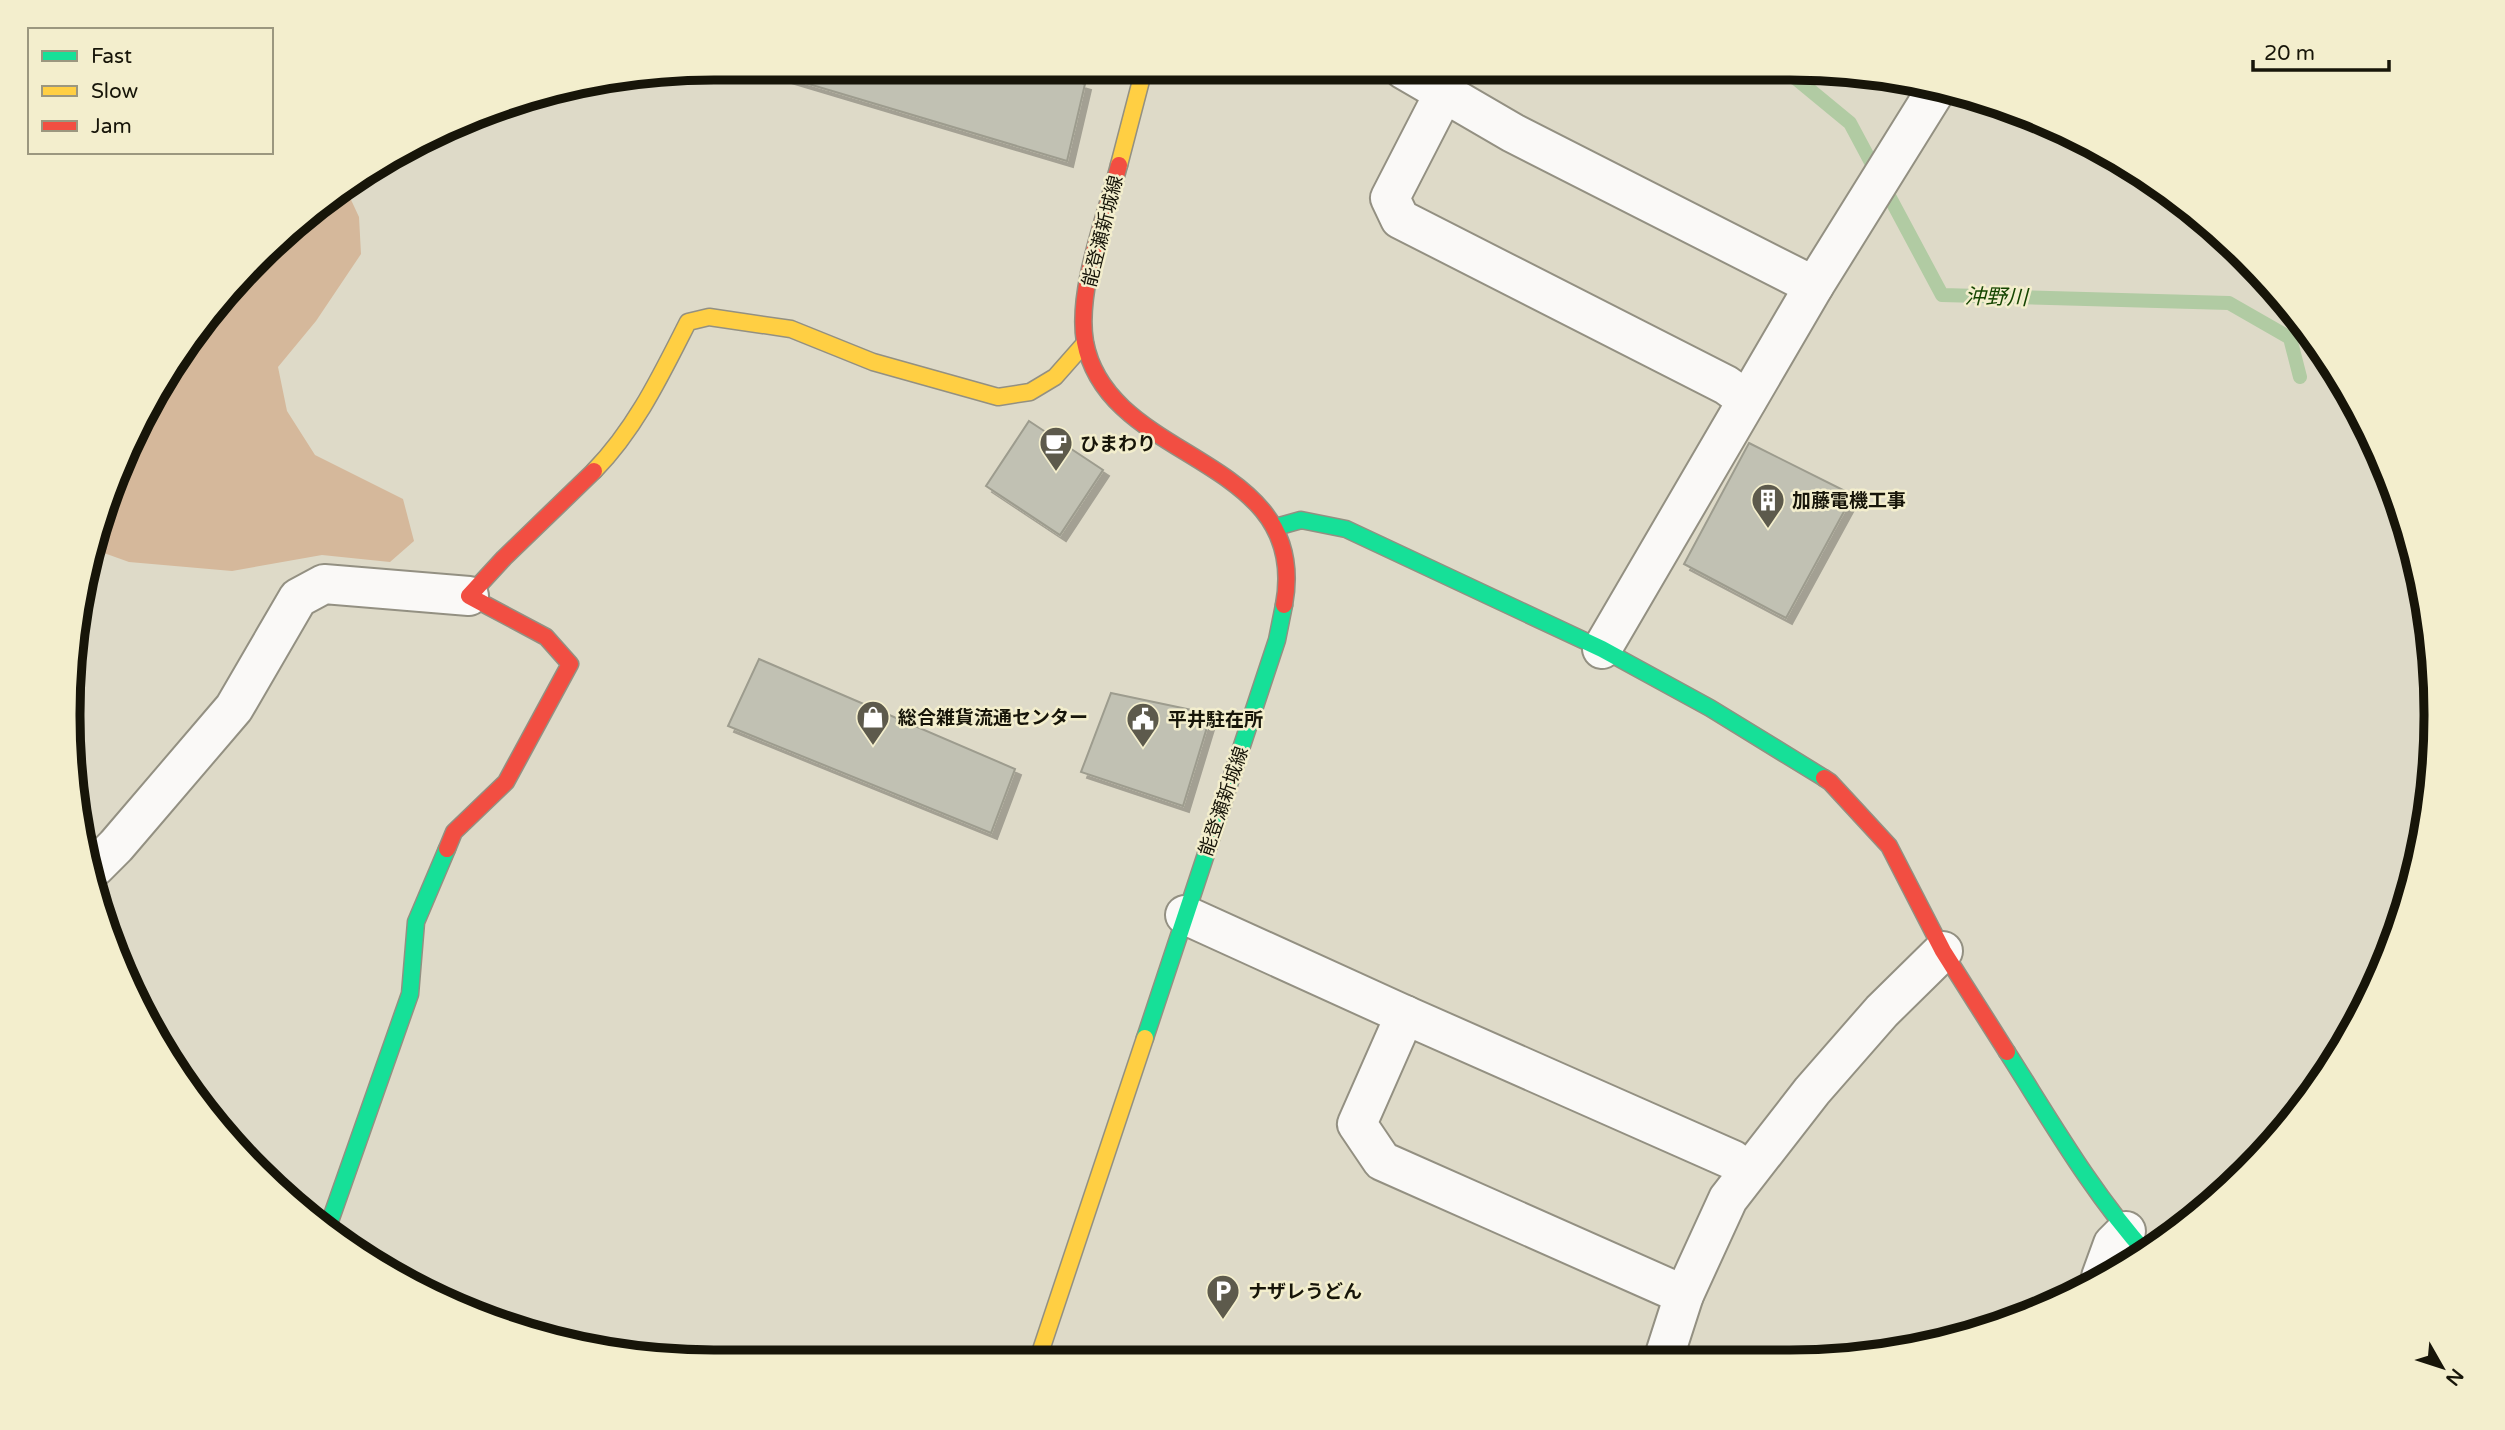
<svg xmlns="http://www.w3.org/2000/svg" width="2505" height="1430" font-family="'Varela Round','Noto Sans JP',sans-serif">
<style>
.forest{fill:#d5b89b}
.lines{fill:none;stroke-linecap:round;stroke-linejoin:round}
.stream{stroke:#b1cba3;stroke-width:14}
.building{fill:#c1c1b3;stroke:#9d9c8e;stroke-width:2;filter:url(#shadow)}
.street-casing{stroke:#939082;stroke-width:42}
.fast-casing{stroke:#939082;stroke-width:19}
.slow-casing{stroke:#939082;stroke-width:19}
.jam-casing{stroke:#939082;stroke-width:19}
.street{stroke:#faf9f7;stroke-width:38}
.fast{stroke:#16e098;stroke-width:16}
.slow{stroke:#ffcf43;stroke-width:16}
.jam{stroke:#f24e42;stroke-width:16}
.labels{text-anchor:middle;stroke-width:5;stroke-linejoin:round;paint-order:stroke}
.street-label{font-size:19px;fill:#171509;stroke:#f3eecd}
.poi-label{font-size:19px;font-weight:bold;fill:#171509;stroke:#f3eecd;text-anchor:start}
.water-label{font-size:21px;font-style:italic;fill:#154500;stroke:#f3eecd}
.rim{fill:none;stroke:#171509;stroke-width:9}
</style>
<defs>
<filter id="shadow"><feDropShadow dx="6" dy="6" stdDeviation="0" flood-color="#0004"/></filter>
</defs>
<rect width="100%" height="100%" fill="#dedac8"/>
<path class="forest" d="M 346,189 L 359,217 L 361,254 L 316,321 L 278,367 L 287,411 L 315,455 L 403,499 L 414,541 L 390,562 L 322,555 L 232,571 L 129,562 L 90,548 L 177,355 L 322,202 Z"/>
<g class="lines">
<path class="stream" d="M 1774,70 L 1793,76 L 1850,123 L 1942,295 L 2229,303 L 2290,338 L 2300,377"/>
</g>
<g class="building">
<path d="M 755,68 L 1033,69 L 1085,84 L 1067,161 Z"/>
<path d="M 1029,421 L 1103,470 L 1060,535 L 986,486 Z"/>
<path d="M 1749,443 L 1853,495 L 1786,618 L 1684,564 Z"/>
<path d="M 759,659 L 1015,769 L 991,833 L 728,726 Z"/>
<path d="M 1111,693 L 1211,714 L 1183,806 L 1081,772 Z"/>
</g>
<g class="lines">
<defs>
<g id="street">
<path d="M 1403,69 L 1513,133 L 1814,286"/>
<path d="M 1444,93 L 1390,198 L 1400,219 L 1726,385 L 1747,400"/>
<path d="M 1602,649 L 1814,286 L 1936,90"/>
<path d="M 95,867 L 116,846 L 234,708 L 298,598 L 324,584 L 469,596"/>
<path d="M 1185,915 L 1405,1015 L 1733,1160 L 1748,1171"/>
<path d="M 1405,1015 L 1357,1124 L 1382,1161 L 1684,1295"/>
<path d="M 2101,1277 L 2113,1244 L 2126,1231"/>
<path d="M 1664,1357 L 1684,1295 L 1728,1199 L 1812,1091 L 1882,1011 L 1943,951"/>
</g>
<g id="fast">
<path d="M 1276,527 L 1301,520 L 1346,529 L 1602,649 L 1710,708 L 1824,778"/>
<path d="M 1145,1038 L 1277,640 L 1284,605"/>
<path d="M 2007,1052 C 2051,1121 2092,1193 2147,1254"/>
<path d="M 329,1224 L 410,994 L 416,922 L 447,849"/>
</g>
<g id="slow">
<path d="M 1119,165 L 1144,69"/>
<path d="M 594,471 C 636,428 661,375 688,322 L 709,317 L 791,329 L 873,362 L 998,397 L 1030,392 L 1055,377 L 1085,343"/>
<path d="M 1038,1359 L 1145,1038"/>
</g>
<g id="jam">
<path d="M 1119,165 C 1106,215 1076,291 1085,342 C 1108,465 1312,454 1284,605"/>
<path d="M 1824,778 L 1830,782 L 1889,846 L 1943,951 L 2007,1052"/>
<path d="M 447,849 L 454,832 L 506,782 L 570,664 L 546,637 L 469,596 L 504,558 L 594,471"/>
</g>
</defs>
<use href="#street" class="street-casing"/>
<use href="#fast" class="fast-casing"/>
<use href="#slow" class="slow-casing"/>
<use href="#jam" class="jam-casing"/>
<use href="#street" class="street"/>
<use href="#fast" class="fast"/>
<use href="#slow" class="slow"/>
<use href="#jam" class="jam"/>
</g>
<defs>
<symbol id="cafe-pin" viewBox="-11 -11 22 30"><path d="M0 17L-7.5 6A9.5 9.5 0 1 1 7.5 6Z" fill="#5d5a4c" stroke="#f3eecd"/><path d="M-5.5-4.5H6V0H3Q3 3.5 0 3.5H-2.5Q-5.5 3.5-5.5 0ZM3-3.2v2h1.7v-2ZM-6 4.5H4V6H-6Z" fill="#fff"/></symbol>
<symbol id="building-pin" viewBox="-11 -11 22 30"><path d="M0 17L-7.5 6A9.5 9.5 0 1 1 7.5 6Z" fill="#5d5a4c" stroke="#f3eecd"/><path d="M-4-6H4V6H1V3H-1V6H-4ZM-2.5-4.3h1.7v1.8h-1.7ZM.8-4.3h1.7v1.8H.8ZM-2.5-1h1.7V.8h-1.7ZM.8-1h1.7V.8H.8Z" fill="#fff"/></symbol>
<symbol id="shop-pin" viewBox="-11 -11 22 30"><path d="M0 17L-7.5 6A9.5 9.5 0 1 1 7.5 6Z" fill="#5d5a4c" stroke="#f3eecd"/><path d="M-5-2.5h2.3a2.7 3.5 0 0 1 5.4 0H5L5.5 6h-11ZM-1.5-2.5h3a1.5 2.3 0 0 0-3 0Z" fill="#fff"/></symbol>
<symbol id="civic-pin" viewBox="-11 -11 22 30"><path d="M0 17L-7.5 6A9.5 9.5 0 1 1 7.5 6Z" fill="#5d5a4c" stroke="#f3eecd"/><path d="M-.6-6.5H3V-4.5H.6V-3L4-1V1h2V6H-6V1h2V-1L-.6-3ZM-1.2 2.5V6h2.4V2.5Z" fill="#fff"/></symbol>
<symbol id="parking-pin" viewBox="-11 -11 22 30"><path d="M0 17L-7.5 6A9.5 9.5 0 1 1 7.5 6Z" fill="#5d5a4c" stroke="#f3eecd"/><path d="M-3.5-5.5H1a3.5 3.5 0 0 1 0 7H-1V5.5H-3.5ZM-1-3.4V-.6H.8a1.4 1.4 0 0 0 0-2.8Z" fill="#fff"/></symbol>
</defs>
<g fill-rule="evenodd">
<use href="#cafe-pin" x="1037" y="424" width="38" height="52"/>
<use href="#building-pin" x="1749" y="481" width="38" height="52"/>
<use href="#shop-pin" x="854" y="698" width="38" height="52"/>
<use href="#civic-pin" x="1124" y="700" width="38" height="52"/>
<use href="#parking-pin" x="1204" y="1272" width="38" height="52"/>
</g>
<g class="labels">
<g class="street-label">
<text transform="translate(1102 231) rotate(-76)" y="7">能登瀬新城線</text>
<text transform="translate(1223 801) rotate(-71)" y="7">能登瀬新城線</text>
</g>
<g class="poi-label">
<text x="1080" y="450">ひまわり</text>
<text x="1792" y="507">加藤電機工事</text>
<text x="898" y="724">総合雑貨流通センター</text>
<text x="1168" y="726">平井駐在所</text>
<text x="1248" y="1298">ナザレうどん</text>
</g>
<g class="water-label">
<text transform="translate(1996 297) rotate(1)" y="7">沖野川</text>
</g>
</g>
<path d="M0 0H2505V1430H0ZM714 80H1790A634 634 0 0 1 2424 714V716A634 634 0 0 1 1790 1350H714A634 634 0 0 1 80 716V714A634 634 0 0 1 714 80Z" fill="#f3eecd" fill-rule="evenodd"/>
<path class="rim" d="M714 80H1790A634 634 0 0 1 2424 714V716A634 634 0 0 1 1790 1350H714A634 634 0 0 1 80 716V714A634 634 0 0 1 714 80Z"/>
<rect x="28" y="28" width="245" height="126" fill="#f3eecd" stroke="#9b977f" stroke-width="2"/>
<rect x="42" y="51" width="35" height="10" fill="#16e098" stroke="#9b977f" stroke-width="2"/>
<text x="91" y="63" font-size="21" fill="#171509">Fast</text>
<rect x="42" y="86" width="35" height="10" fill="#ffcf43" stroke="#9b977f" stroke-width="2"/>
<text x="91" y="98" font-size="21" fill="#171509">Slow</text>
<rect x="42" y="121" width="35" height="10" fill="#f24e42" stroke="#9b977f" stroke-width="2"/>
<text x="91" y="133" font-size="21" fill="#171509">Jam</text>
<g transform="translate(2442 1367) rotate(129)" stroke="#f3eecd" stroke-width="5" paint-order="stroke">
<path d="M0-5L12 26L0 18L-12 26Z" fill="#171509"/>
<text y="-10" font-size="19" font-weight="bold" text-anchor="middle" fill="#171509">N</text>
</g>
<path d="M2253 60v10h136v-10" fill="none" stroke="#171509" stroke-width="3.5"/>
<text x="2264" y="60" font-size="21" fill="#171509" stroke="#f3eecd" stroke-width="5" paint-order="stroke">20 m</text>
</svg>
